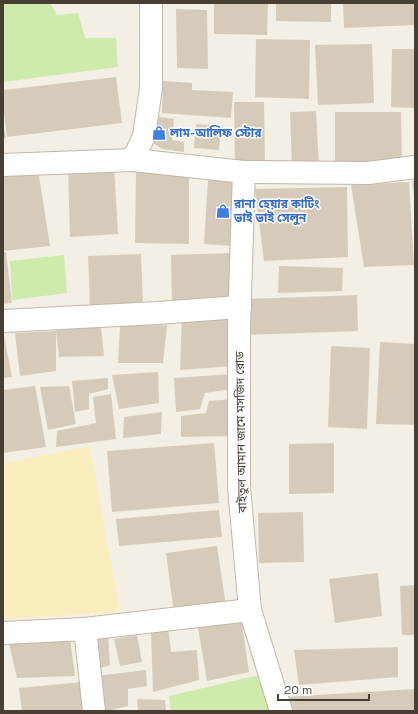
<svg xmlns="http://www.w3.org/2000/svg" width="418" height="714" font-family="'Space Grotesk','Noto Sans Bengali',sans-serif">
<style>
.green{fill:#cfebab}
.sand{fill:#fbeebe}
.building{fill:#d6cbba}
.lines{fill:none;stroke-linecap:round;stroke-linejoin:round}
.street-casing{stroke:#c0b7a7;stroke-width:24}
.street{stroke:#fff;stroke-width:22}
.labels{text-anchor:middle;stroke-width:3;stroke-linejoin:round;paint-order:stroke}
.shop-label{font-size:12px;font-weight:bold;fill:#366cbe;stroke:#fff;text-anchor:start}
.street-label{font-size:12px;fill:#473f34;stroke:#fff}
</style>
<rect width="100%" height="100%" fill="#f4efe5"/>
<g class="green">
<path d="M 11,3 L 50,3 L 57,15 L 78,13 L 85,38 L 116,38 L 118,67 L 3,82 L 3,4 Z"/>
<path d="M 64,255 L 67,293 L 12,300 L 10,261 Z"/>
<path d="M 264,674 L 273,711 L 171,711 L 169,696 Z"/>
</g>
<path class="sand" d="M 90,446 L 120,612 L 3,619 L 3,463 Z"/>
<g class="building">
<path d="M 214,3 L 268,3 L 267,35 L 214,34 Z"/>
<path d="M 276,3 L 331,3 L 331,22 L 276,21 Z"/>
<path d="M 343,3 L 415,3 L 415,25 L 344,28 Z"/>
<path d="M 176,9 L 207,10 L 208,69 L 177,68 Z"/>
<path d="M 256,39 L 310,40 L 309,99 L 255,97 Z"/>
<path d="M 372,44 L 374,103 L 318,105 L 315,45 Z"/>
<path d="M 392,49 L 415,49 L 415,108 L 391,107 Z"/>
<path d="M 116,77 L 122,123 L 7,137 L 3,106 L 3,90 Z"/>
<path d="M 163,81 L 192,83 L 192,90 L 233,92 L 231,118 L 162,113 Z"/>
<path d="M 234,102 L 264,102 L 265,163 L 235,164 Z"/>
<path d="M 316,111 L 319,166 L 292,167 L 290,112 Z"/>
<path d="M 335,112 L 401,112 L 402,163 L 335,163 Z"/>
<path d="M 153,116 L 174,119 L 172,140 L 184,142 L 184,152 L 162,149 L 149,140 Z"/>
<path d="M 3,124 L 6,138 L 3,139 Z"/>
<path d="M 196,124 L 221,126 L 219,150 L 194,148 Z"/>
<path d="M 37,163 L 50,246 L 3,251 L 3,167 Z"/>
<path d="M 114,165 L 118,234 L 70,237 L 68,169 Z"/>
<path d="M 136,171 L 189,171 L 189,244 L 135,243 Z"/>
<path d="M 208,180 L 237,182 L 233,246 L 204,244 Z"/>
<path d="M 412,181 L 415,181 L 415,195 L 414,195 Z"/>
<path d="M 409,182 L 414,265 L 364,267 L 351,185 Z"/>
<path d="M 347,187 L 348,257 L 264,261 L 255,189 Z"/>
<path d="M 3,252 L 6,252 L 12,303 L 3,304 Z"/>
<path d="M 231,253 L 232,303 L 172,304 L 171,255 Z"/>
<path d="M 141,254 L 143,304 L 90,306 L 88,256 Z"/>
<path d="M 279,266 L 343,268 L 342,291 L 278,293 Z"/>
<path d="M 357,295 L 358,331 L 245,335 L 245,299 Z"/>
<path d="M 235,312 L 234,366 L 180,370 L 182,314 Z"/>
<path d="M 55,325 L 101,326 L 104,356 L 59,357 L 56,331 L 56,371 L 20,376 L 15,333 L 56,331 Z"/>
<path d="M 167,325 L 163,363 L 118,363 L 120,326 Z"/>
<path d="M 3,336 L 4,336 L 12,377 L 3,378 Z"/>
<path d="M 380,342 L 415,344 L 415,425 L 376,424 Z"/>
<path d="M 331,346 L 370,348 L 367,429 L 328,427 Z"/>
<path d="M 158,372 L 159,403 L 119,409 L 112,375 Z"/>
<path d="M 233,374 L 232,389 L 205,393 L 200,409 L 176,412 L 174,378 Z"/>
<path d="M 108,378 L 108,389 L 89,394 L 89,409 L 75,412 L 72,381 Z"/>
<path d="M 35,386 L 46,447 L 3,453 L 3,390 Z"/>
<path d="M 69,386 L 76,424 L 48,430 L 40,387 Z"/>
<path d="M 111,394 L 116,439 L 56,447 L 57,431 L 96,423 L 93,397 Z"/>
<path d="M 232,399 L 232,436 L 181,437 L 181,416 L 206,413 L 209,401 Z"/>
<path d="M 162,412 L 161,434 L 123,438 L 124,417 Z"/>
<path d="M 214,443 L 219,503 L 112,512 L 107,451 Z"/>
<path d="M 334,443 L 334,493 L 289,494 L 289,444 Z"/>
<path d="M 219,510 L 222,537 L 119,546 L 116,519 Z"/>
<path d="M 303,512 L 304,562 L 259,563 L 258,513 Z"/>
<path d="M 217,546 L 226,606 L 174,613 L 166,553 Z"/>
<path d="M 378,573 L 382,616 L 335,623 L 329,579 Z"/>
<path d="M 415,585 L 415,635 L 402,635 L 400,586 Z"/>
<path d="M 241,618 L 249,672 L 207,681 L 197,622 Z"/>
<path d="M 168,627 L 171,652 L 197,650 L 199,680 L 153,692 L 151,633 Z"/>
<path d="M 92,634 L 108,634 L 110,665 L 96,669 Z"/>
<path d="M 137,635 L 142,662 L 120,666 L 114,639 Z"/>
<path d="M 70,638 L 75,676 L 17,678 L 8,640 Z"/>
<path d="M 398,647 L 398,677 L 299,685 L 294,650 Z"/>
<path d="M 146,670 L 147,686 L 128,689 L 128,706 L 107,711 L 100,711 L 96,676 Z"/>
<path d="M 83,682 L 85,711 L 22,711 L 19,688 Z"/>
<path d="M 415,689 L 415,711 L 286,711 L 285,697 Z"/>
<path d="M 137,699 L 165,700 L 166,711 L 138,711 Z"/>
</g>
<g class="lines">
<defs>
<g id="street">
<path d="M 151,3 L 151,88 L 144,136 L 133,160 L 244,172 L 368,173 L 415,167"/>
<path d="M 3,165 L 133,160"/>
<path d="M 244,172 L 239,326 L 239,487 L 250,610 L 281,711"/>
<path d="M 3,321 L 157,313 L 240,307"/>
<path d="M 85,629 L 250,610"/>
<path d="M 3,633 L 85,629 L 94,711"/>
</g>
</defs>
<use href="#street" class="street-casing"/>
<use href="#street" class="street"/>
</g>
<defs>
<symbol id="shop-bare" viewBox="-9 -9 18 18"><path d="M-5-2.5h2.3a2.7 3.5 0 0 1 5.4 0H5L5.5 6h-11ZM-1.5-2.5h3a1.5 2.3 0 0 0-3 0Z" fill="#3f7fe0" stroke="#fff" stroke-width="2.5" paint-order="stroke"/></symbol>
</defs>
<g fill-rule="evenodd">
<use href="#shop-bare" x="149" y="123" width="20" height="20"/>
<use href="#shop-bare" x="213" y="201" width="20" height="20"/>
</g>
<g class="labels">
<g class="shop-label">
<text x="170" y="137">লাম-আলিফ স্টোর</text>
<text x="234" y="208">রানা হেয়ার কাটিং<tspan x="234" dy="14">ভাই ভাই সেলুন</tspan></text>
</g>
<g class="street-label">
<text transform="translate(241 432) rotate(-91)" y="4">বাইতুল আমান জামে মসজিদ রোড</text>
</g>
</g>
<rect width="418" height="714" fill="none" stroke="#473f34" stroke-width="8"/>
<path d="M278 694v6h91v-6" fill="none" stroke="#473f34" stroke-width="2"/>
<text x="284" y="694" font-size="12" fill="#473f34" stroke="#ffffff" stroke-width="3" paint-order="stroke">20 m</text>
</svg>
